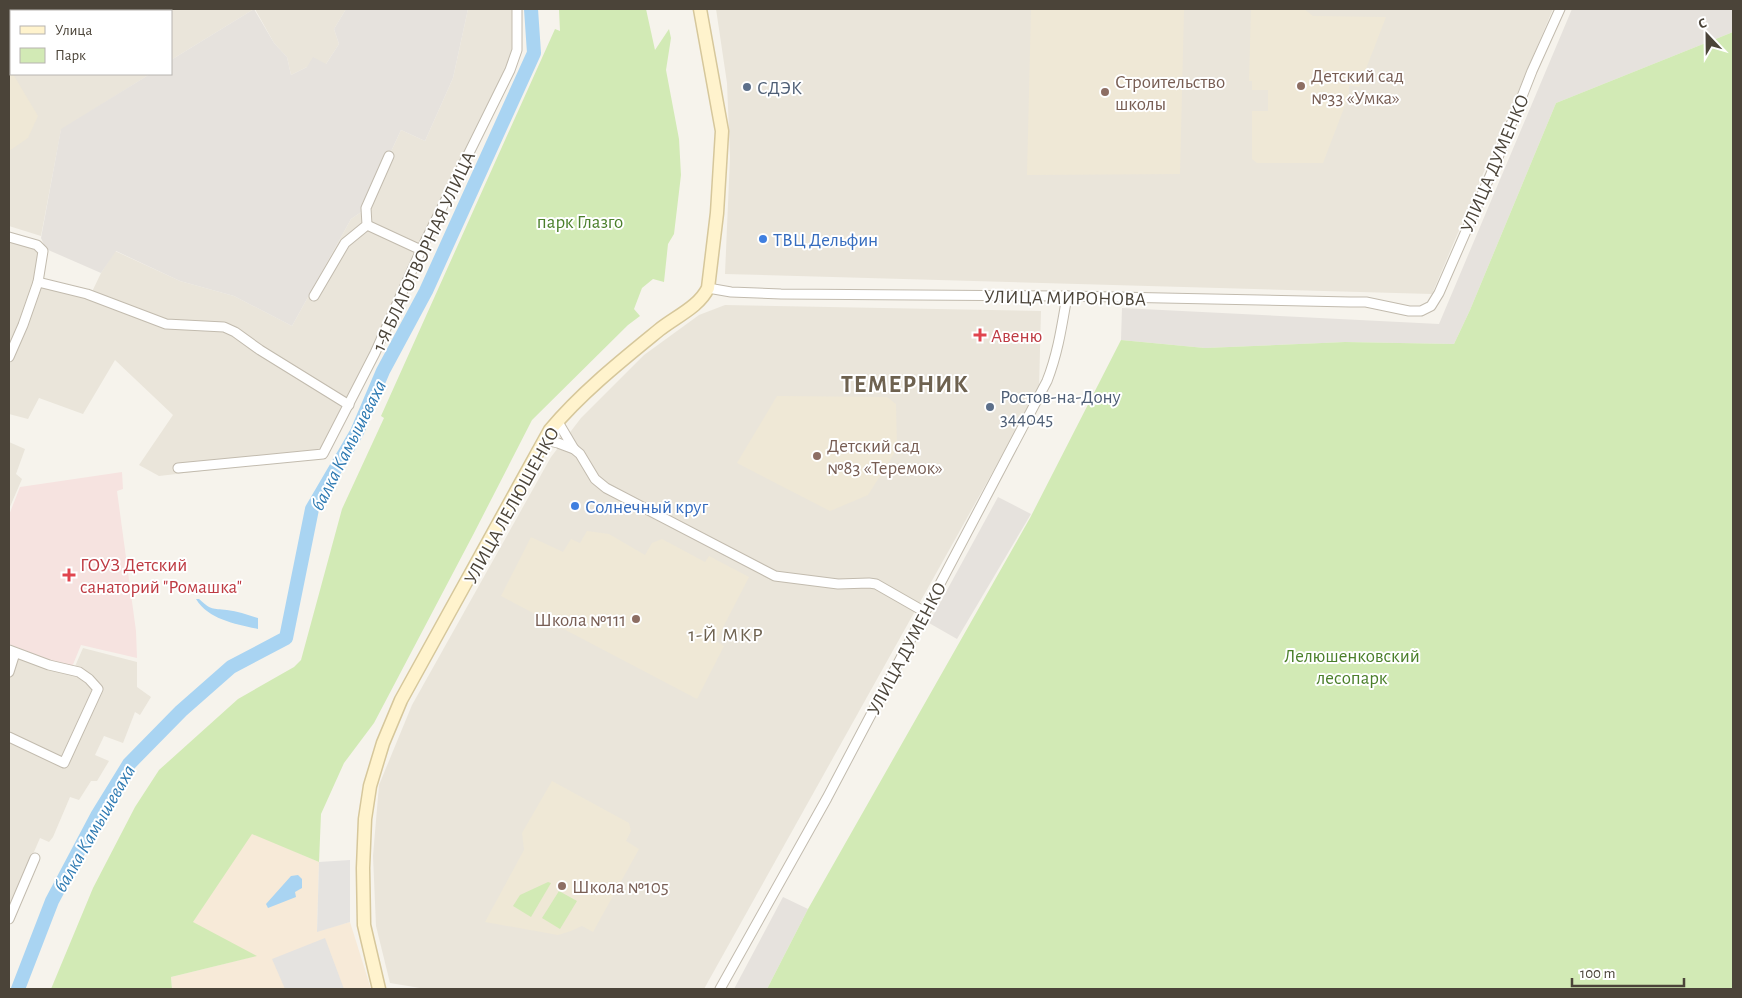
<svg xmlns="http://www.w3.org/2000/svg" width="1742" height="998" font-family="'Alegreya Sans',sans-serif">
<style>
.residential{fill:#eae5da}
.commercial{fill:#f7ead8}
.industrial{fill:#e6e2dd}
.education{fill:#efe8d6}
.medical{fill:#f6e3e0}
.green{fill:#d2eab5}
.parking{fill:#e5e3e0}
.water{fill:#a9d4f2}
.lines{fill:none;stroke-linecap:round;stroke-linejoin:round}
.river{stroke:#a9d4f2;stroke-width:14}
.street-casing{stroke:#c2bbae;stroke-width:11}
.secondary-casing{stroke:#d6c79b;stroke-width:15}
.street{stroke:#fff;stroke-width:9}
.secondary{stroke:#fff3cd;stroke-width:12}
.education-dot{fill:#8d6e63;stroke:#fff;stroke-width:2}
.service-dot{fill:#5c6f8a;stroke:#fff;stroke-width:2}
.shop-dot{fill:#3f7fe0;stroke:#fff;stroke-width:2}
.health-dot{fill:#e0444e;stroke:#fff;stroke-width:2}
.labels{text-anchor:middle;stroke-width:4;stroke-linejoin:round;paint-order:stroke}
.education-label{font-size:19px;fill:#785e54;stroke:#fff;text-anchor:start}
.service-label{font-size:19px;fill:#4e5e75;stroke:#fff;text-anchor:start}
.street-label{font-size:19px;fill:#4b4439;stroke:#fff}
.park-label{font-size:19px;fill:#4a7f2a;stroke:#fff}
.shop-label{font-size:19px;fill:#366cbe;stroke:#fff;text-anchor:start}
.health-label{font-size:19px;fill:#be3a42;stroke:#fff;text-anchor:start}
.water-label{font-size:20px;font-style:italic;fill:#2e7ab2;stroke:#fff}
.neighbourhood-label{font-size:20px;letter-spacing:1px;fill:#6e6250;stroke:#fff}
.district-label{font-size:24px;font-weight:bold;letter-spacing:1px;fill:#6e6250;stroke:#fff}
</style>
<rect width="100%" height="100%" fill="#f6f3ec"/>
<g class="residential">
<path d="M 9,9 L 254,9 L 171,60 L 171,11 L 11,11 L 11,74 L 150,74 L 61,130 L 41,236 L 9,226 Z"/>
<path d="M 255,9 L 346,9 L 334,29 L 339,44 L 326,64 L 307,67 L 291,75 L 287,57 L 274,43 Z"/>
<path d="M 468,9 L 514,9 L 519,43 L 322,457 L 159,476 L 139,465 L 173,415 L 115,360 L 83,414 L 39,398 L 28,419 L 9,414 L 9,239 L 36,246 L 41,251 L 38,276 L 90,296 L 101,273 L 115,251 L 180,281 L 234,296 L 292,326 L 351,219 L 364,210 L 401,130 L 425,141 L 453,78 Z"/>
<path d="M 716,9 L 1553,9 L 1432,294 L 725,274 L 730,157 L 727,83 Z"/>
<path d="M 725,305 L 1041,311 L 1039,389 L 704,989 L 426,989 L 390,983 L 376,926 L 373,856 L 379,785 L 412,705 L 551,457 L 581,418 L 644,355 L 699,315 Z"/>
<path d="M 9,442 L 25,449 L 16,474 L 22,479 L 9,509 Z"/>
<path d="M 9,646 L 73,671 L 83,648 L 137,662 L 137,687 L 151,697 L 140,715 L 135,712 L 123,743 L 104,736 L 95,755 L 109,761 L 97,781 L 91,781 L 79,800 L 70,797 L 53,837 L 49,842 L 40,838 L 9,910 Z"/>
</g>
<path class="commercial" d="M 252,833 L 319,862 L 317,931 L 350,922 L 371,989 L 172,989 L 171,977 L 256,956 L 192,923 Z"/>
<g class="industrial">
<path d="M 254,9 L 274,43 L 287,57 L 291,75 L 307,67 L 313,57 L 326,64 L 339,44 L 334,29 L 346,9 L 468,9 L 453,78 L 425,141 L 401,130 L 364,210 L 351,219 L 292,326 L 234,296 L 180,281 L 116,251 L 101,273 L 46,249 L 41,238 L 61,129 L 150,74 L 171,74 L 171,60 Z"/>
<path d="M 1572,9 L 1733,9 L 1733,32 L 1556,103 L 1470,310 L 1454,344 L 1345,342 L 1205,348 L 1121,340 L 1122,308 L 1439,324 Z"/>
<path d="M 998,497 L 1031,514 L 957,639 L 929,623 Z"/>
<path d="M 783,897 L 808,909 L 767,989 L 734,989 Z"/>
</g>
<g class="education">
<path d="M 1031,9 L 1184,10 L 1180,174 L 1027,175 Z"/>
<path d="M 1251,9 L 1304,9 L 1313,16 L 1386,17 L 1359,87 L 1349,85 L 1349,95 L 1323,163 L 1257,163 L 1252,159 L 1252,111 L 1268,111 L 1268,90 L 1252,90 L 1252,81 L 1249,81 Z"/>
<path d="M 9,66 L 11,74 L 13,74 L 38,116 L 28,138 L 9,151 Z"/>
<path d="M 777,396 L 887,397 L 896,404 L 897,449 L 868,495 L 830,511 L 737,463 Z"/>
<path d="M 587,531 L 609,534 L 645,555 L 652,543 L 662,539 L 705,562 L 709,556 L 749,577 L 716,641 L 724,646 L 697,699 L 501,596 L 531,537 L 563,552 L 571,539 L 580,543 Z"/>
<path d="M 552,781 L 629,823 L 631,831 L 626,841 L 639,849 L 593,932 L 582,926 L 571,931 L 558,935 L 485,922 L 524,850 L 522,833 Z"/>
</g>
<path class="medical" d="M 122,472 L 123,489 L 117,491 L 136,631 L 137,658 L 81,645 L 72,667 L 61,666 L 9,644 L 9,515 L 20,487 Z"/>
<g class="green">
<path d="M 559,9 L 646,9 L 655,50 L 669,29 L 671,38 L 666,70 L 679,139 L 681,175 L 674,234 L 668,244 L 664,282 L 653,279 L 642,288 L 634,309 L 640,316 L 628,325 L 532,420 L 473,535 L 374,723 L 344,763 L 321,814 L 319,862 L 252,834 L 193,922 L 257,956 L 171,977 L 172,989 L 51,989 L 93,888 L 135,807 L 159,770 L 238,699 L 294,667 L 301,660 L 342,509 L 384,418 L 381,416 L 555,29 L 560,31 Z"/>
<path d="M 1733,32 L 1733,989 L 767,989 L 808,909 L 1030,518 L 1121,340 L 1205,348 L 1345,342 L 1454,344 L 1470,310 L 1556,103 Z"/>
<path d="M 548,882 L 551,883 L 531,917 L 513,906 L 520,895 Z"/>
<path d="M 559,891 L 577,901 L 560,929 L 542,918 Z"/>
</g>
<g class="parking">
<path d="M 350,860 L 350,922 L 317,932 L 319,862 Z"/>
<path d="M 325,938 L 344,989 L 285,989 L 272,959 Z"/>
</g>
<g class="water">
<path d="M 196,599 L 199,599 C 212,611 212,608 227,610 C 238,611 248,615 258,618 L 258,629 C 236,624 209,620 196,599 Z"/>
<path d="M 298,875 L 302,879 L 302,888 L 295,892 L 296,897 L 268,908 L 266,904 L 291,876 Z"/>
</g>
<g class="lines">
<path class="river" d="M 18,989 L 52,901 L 97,816 L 129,764 L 181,711 L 231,667 L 286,638 L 312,509 L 357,432 L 383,371 L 426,291 L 534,53 L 531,9"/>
<defs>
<g id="street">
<path d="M 367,225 L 421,250"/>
<path d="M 9,237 L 37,245 L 43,251 L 38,282 L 23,325 L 9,357"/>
<path d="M 38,282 L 87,294 L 166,324 L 224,327 L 235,332 L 260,350 L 349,405"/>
<path d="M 708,288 L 731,292 L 781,294 L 1067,296 L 1350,302 L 1366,302 L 1409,311 L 1421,311 L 1431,306 L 1439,293 L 1497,160 L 1532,71 L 1560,9"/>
<path d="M 314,296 L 345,243 L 367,225 L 366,208 L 389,156"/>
<path d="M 558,422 L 574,449"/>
<path d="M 545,440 L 558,443 L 574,449 L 580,454 L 595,479 L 606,488 L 775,576 L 838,584 L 869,583 L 876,584 L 925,612"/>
<path d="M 178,468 L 323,454 L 375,353 L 421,250 L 510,70 L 517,50 L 517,9"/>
<path d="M 9,650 L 49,665 L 79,672 L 89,679 L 98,689 L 64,763 L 9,737"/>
<path d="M 9,672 L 15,653"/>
<path d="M 9,919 L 35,858"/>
<path d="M 720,989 L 827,798 L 1047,381 C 1058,353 1062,325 1067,296"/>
</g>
<path id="secondary" d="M 379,989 L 364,925 L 363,868 L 365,819 L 370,786 L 383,743 L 401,700 L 550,430 C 582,392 621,361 659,330 C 675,317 699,307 708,288 L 717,213 L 722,131 L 700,9"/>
</defs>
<use href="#street" class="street-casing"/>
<use href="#secondary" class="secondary-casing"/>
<use href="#street" class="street"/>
<use href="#secondary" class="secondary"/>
</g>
<g class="education-dot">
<circle cx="1301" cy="86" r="5"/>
<circle cx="1105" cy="92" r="5"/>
<circle cx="817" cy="456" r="5"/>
<circle cx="636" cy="619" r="5"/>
<circle cx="562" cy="886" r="5"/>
</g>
<g class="service-dot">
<circle cx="747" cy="87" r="5"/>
<circle cx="990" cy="407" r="5"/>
</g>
<g class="shop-dot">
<circle cx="763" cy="239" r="5"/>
<circle cx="575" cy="506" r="5"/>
</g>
<g class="health-dot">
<path d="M977.5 327.5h5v5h5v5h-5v5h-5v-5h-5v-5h5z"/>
<path d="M66.5 567.5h5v5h5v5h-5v5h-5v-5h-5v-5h5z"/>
</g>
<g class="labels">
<g class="education-label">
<text x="1311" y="82">Детский сад<tspan x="1311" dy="22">№33 «Умка»</tspan></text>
<text x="1115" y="88">Строительство<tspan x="1115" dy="22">школы</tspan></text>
<text x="827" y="452">Детский сад<tspan x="827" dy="22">№83 «Теремок»</tspan></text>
<text x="626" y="626" text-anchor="end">Школа №111</text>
<text x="572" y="893">Школа №105</text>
</g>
<g class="service-label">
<text x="757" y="94">СДЭК</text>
<text x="1000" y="403">Ростов-на-Дону<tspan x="1000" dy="22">344045</tspan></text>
</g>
<g class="street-label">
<text transform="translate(1494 163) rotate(-67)" y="7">УЛИЦА ДУМЕНКО</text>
<text transform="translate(423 251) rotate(-65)" y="7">1-Я БЛАГОТВОРНАЯ УЛИЦА</text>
<text transform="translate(1065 297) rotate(1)" y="7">УЛИЦА МИРОНОВА</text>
<text transform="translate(511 505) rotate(-61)" y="7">УЛИЦА ЛЕЛЮШЕНКО</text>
<text transform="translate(906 648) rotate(-62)" y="7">УЛИЦА ДУМЕНКО</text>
</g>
<g class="park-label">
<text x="580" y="228">парк Глазго</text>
<text x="1352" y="662">Лелюшенковский<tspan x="1352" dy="22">лесопарк</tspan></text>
</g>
<g class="shop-label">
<text x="773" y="246">ТВЦ Дельфин</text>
<text x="585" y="513">Солнечный круг</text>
</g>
<g class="health-label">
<text x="991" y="342">Авеню</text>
<text x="80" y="571">ГОУЗ Детский<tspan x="80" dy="22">санаторий "Ромашка"</tspan></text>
</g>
<g class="water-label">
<text transform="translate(348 445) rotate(-63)" y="7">балка Камышеваха</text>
<text transform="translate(94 828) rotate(-60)" y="7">балка Камышеваха</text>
</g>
<g class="neighbourhood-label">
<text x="726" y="641">1-Й МКР</text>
</g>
<g class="district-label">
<text x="905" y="392">ТЕМЕРНИК</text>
</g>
</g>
<rect width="1742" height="998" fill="none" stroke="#4b4439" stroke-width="20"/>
<rect x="10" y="10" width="162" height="65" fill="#ffffff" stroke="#b7b4b0"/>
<rect x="20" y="26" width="25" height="8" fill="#fff3cd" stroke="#b7b4b0"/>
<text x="55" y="35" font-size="15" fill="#4b4439">Улица</text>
<rect x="20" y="48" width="25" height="15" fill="#d2eab5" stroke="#b7b4b0"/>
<text x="55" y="60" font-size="15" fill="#4b4439">Парк</text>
<g transform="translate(1707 35) rotate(338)" stroke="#ffffff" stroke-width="4" paint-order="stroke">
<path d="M0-4L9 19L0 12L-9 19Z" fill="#4b4439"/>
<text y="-8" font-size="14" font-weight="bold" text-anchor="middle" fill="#4b4439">С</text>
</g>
<path d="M1572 978v8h112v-8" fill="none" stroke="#4b4439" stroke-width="2.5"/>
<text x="1580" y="978" font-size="15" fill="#4b4439" stroke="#ffffff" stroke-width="4" paint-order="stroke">100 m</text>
</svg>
